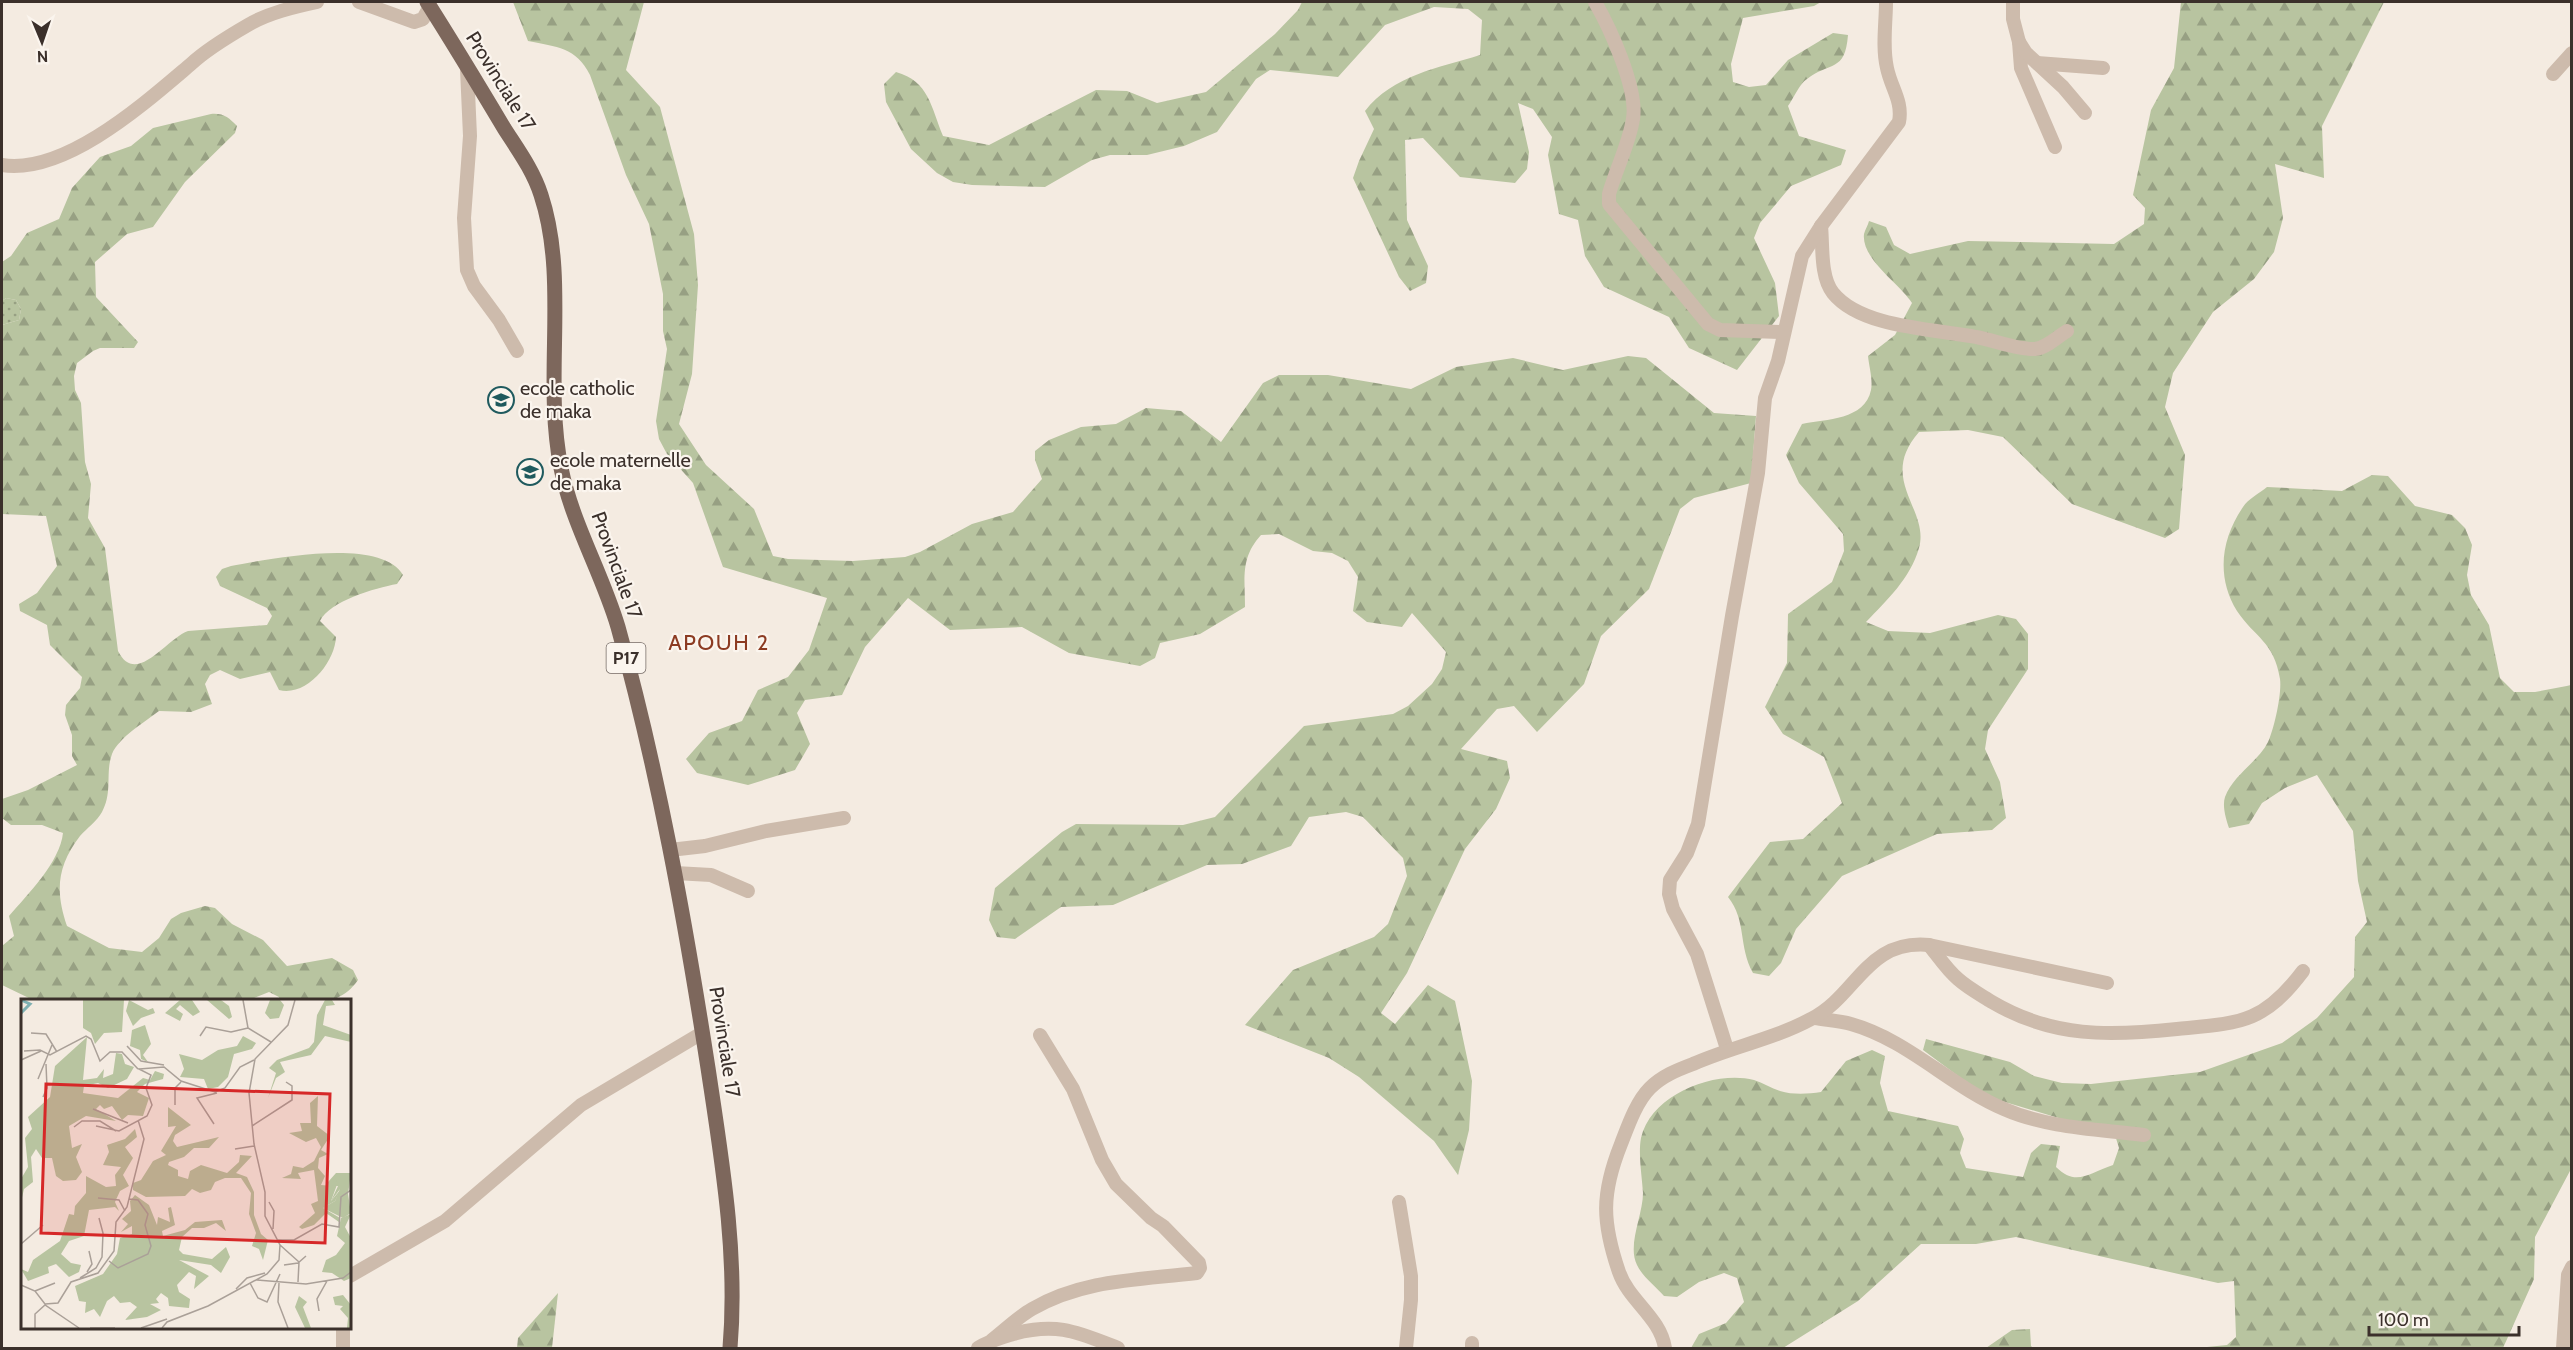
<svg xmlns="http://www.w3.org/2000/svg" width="2573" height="1350" font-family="Cabin,sans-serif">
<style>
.grass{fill:url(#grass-dots)}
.forest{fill:url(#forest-firs)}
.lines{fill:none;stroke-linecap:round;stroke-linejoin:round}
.minor{stroke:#cdbbac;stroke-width:14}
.major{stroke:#7d675c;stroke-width:15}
.labels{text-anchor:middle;stroke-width:4.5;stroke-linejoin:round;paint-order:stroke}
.shield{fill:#fbf5ee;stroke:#756b66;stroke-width:1.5}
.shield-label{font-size:18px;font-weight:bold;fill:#3b302b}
.street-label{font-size:20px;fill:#3b302b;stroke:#fbf5ee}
.poi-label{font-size:20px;fill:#3b302b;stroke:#fbf5ee;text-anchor:start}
.quarter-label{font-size:22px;letter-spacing:1.5px;fill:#8c3b22;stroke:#fbf5ee}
.inset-river{fill:none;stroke:#7fb0b2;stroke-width:3}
.inset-road{fill:none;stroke:#aaa098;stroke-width:1.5}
.view{fill:#d62828;fill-opacity:0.15;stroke:#d62828;stroke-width:3}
.inset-edge{fill:none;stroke:#3b302b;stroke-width:3}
</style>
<defs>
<pattern id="grass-dots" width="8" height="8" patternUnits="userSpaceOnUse" patternTransform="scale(1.5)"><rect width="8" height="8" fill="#b8c4a0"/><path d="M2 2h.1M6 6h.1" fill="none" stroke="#97a083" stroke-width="1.8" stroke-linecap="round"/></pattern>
<pattern id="forest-firs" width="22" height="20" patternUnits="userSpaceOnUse" patternTransform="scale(1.5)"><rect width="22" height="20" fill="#b8c4a0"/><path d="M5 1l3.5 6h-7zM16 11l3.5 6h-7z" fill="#97a083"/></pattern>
</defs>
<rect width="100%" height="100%" fill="#f4ebe1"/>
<path class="grass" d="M 6,298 L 16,300 L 21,309 L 19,320 L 2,325 L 2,301 Z"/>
<g class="forest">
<path d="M 513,2 L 644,2 L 626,70 L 660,107 L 694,234 L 698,285 L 692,374 L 679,424 L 706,465 L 754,509 L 773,556 L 788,559 L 853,561 L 905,557 L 920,552 L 972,524 L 1013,512 L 1042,479 L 1035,460 L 1035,451 L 1049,440 L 1081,427 L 1116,424 L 1146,408 L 1181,411 L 1221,442 L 1263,383 L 1279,375 L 1328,375 L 1411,389 L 1456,367 L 1513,358 L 1563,370 L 1628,356 L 1646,358 L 1714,413 L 1756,416 L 1751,483 L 1694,498 L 1680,509 L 1649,589 L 1601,636 L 1584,684 L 1537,732 L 1514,706 L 1497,709 L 1461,749 L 1507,761 L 1510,778 L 1496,809 L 1465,849 L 1407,973 L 1381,1013 L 1395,1024 L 1428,985 L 1455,1001 L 1472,1081 L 1469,1130 L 1458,1175 L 1434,1141 L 1359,1077 L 1329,1058 L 1245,1025 L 1293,970 L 1374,937 L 1388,924 L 1407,876 L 1403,858 L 1363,817 L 1346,812 L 1309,817 L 1291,846 L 1242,864 L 1207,865 L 1113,905 L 1061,907 L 1015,939 L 997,937 L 989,920 L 995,888 L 1062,832 L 1076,824 L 1183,825 L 1215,817 L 1304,726 L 1393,714 L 1408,706 L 1432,684 L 1442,669 L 1446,652 L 1412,613 L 1402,627 L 1367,622 L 1353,611 L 1358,577 L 1348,561 L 1332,553 L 1313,551 L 1279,534 L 1261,535 C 1240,558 1245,578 1245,607 L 1200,634 L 1160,643 L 1155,658 L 1140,666 L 1069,653 L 1022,627 L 950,630 L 908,598 L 865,647 L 842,695 L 805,700 L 797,713 L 810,744 L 795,770 L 748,785 L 697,773 L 686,759 L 709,733 L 742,721 L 758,690 L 788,677 L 809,650 L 827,598 L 723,567 L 693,483 L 667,454 L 659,439 L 656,421 L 667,349 L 663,331 L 663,294 L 649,224 L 626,175 L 590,75 C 576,47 557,47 528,41 Z"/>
<path d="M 1302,2 L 1821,2 L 1814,6 L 1743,18 L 1731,64 L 1733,82 L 1749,87 L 1766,85 L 1788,60 L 1833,33 L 1848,35 C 1845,73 1830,61 1807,79 C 1799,84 1794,98 1788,106 L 1799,136 L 1846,150 L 1841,165 L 1791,186 L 1760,223 L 1754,238 L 1775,283 L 1779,316 L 1737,370 L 1689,348 L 1669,317 L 1604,287 L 1585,256 L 1578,220 L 1559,214 L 1548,155 L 1552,137 L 1533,109 L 1518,103 L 1529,152 L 1527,169 L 1515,183 L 1460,177 L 1423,138 L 1405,140 L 1407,220 L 1428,266 L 1426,283 L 1410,291 L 1399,277 L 1353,178 L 1359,161 L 1374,129 L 1365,111 C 1393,75 1438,68 1480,55 L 1482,20 L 1468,9 L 1434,7 L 1385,25 L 1338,77 L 1270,70 L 1256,79 L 1217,132 L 1184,146 L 1147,155 L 1110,155 L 1092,160 L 1045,187 L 972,185 L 953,182 L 937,173 L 911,149 L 886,102 L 884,84 L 896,72 C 929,81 931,107 943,136 L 989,145 L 1096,90 L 1127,91 L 1157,103 L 1206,92 L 1275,34 L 1298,10 Z"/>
<path d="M 2181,2 L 2384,2 L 2322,126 L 2324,178 L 2275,164 L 2283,218 L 2274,252 L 2254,279 L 2213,312 L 2173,373 L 2165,407 L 2185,455 L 2179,529 L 2165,538 L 2072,504 L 2003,437 L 1968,430 L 1919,432 C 1877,480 1930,509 1919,548 C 1910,579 1887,600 1866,622 L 1888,631 L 1930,633 L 1998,615 L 2016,619 L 2028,634 L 2028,669 L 1988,730 L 1985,749 L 2000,782 L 2006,818 L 1992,830 L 1937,834 L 1842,876 L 1796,929 L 1781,963 L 1769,976 L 1753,973 C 1738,946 1747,921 1728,897 L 1770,842 L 1803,839 L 1842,803 L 1824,757 L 1783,734 L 1765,707 L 1787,663 L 1788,614 L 1832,582 L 1844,551 L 1843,534 L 1799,483 L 1786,455 L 1802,424 C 1826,419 1865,420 1871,390 C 1873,380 1869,366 1868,356 L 1895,335 L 1912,303 C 1900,284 1861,259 1864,234 C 1865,230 1868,225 1869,221 L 1886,227 L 1894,245 L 1910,254 L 1968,241 L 2114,244 L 2144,224 L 2145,208 L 2133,195 L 2151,110 L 2174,68 Z"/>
<path d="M 211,114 C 224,113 229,118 237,126 L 235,133 L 185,182 L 153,227 L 127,234 L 95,262 L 96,297 L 138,342 L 134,348 L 100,348 L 93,351 L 77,363 L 74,376 L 75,390 L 81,403 L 85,462 L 91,484 L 88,518 L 105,548 L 118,651 C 136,687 166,639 188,631 L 267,625 L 272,616 L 267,608 L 220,586 L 216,577 L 222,569 L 231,566 C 269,559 381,536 403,575 L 397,584 C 375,588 330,601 320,621 L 336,637 C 335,662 307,697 279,690 L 270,672 L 240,679 L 220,670 L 210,675 L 205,684 L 212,704 L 191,712 L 159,711 C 145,722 119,737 112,754 C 105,773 113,792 102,812 C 97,821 87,828 80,836 C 57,866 55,891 67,926 L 109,948 L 142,952 L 159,938 L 171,919 L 181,913 L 205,906 L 215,908 L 232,924 L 263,940 L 287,966 L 332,958 L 353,970 L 358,980 C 338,1009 311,1001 279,1000 L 279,997 L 269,992 L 249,1000 L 33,1000 L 2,985 L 2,946 L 14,936 L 9,916 C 28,894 60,862 63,833 L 42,825 L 11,825 L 2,818 L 2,799 L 28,790 L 77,765 L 72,756 L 72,735 L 65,715 L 66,705 L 80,688 L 82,677 L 50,645 L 47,625 L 20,611 L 19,604 L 37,593 L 57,566 L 46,516 L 2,514 L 2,325 L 19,320 L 21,309 L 16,300 L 6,298 L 2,301 L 2,262 L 11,256 L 27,233 L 59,219 L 72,188 L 100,157 L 131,146 L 153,128 Z"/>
<path d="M 2372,475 L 2388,476 L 2415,506 L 2452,515 L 2465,528 L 2472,545 L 2467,575 L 2471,595 L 2489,625 L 2500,678 L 2514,692 L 2535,692 L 2572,685 L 2571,1169 L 2535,1237 L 2534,1279 L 2503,1348 L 2197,1348 L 2227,1345 L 2236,1337 L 2234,1281 L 2218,1283 L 2016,1237 L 1976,1244 L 1921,1244 L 1858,1301 L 1783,1348 L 1691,1348 L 1699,1334 L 1726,1323 L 1744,1302 L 1737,1278 L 1724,1273 L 1699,1282 L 1677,1297 L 1664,1296 C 1656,1287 1642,1276 1637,1265 C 1627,1245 1643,1215 1643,1193 C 1642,1176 1638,1154 1641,1138 C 1651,1094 1715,1070 1754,1080 C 1763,1083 1771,1088 1780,1091 C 1793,1095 1808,1094 1821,1092 L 1846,1061 L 1872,1050 L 1885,1056 L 1880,1083 L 1888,1111 L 1958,1126 L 1964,1139 L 1960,1153 L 1966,1168 L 2023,1177 L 2031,1153 L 2041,1144 L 2060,1146 L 2056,1167 C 2076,1187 2089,1173 2113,1165 L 2119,1148 L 2115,1135 L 1985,1096 L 1923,1050 L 1926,1039 L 2010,1062 L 2034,1076 L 2062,1083 L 2091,1084 L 2200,1072 L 2282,1043 L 2317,1018 L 2354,977 L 2355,937 L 2367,922 L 2358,881 L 2353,831 L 2317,775 L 2285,788 L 2262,803 L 2249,824 L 2229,828 C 2226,819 2222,806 2225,797 C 2233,775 2258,762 2268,742 C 2274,729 2282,694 2280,679 C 2274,641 2255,638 2237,611 C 2216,577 2221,539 2243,507 C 2248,499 2260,493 2267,487 L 2342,491 Z"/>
<path d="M 558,1293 L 552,1348 L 517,1348 L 518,1338 Z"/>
<path d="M 2030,1329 L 2031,1346 L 2033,1348 L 1986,1348 L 2012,1330 Z"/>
</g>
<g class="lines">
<g class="minor">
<path d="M 359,2 L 414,22 L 423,19 L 430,6"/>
<path d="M 1595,2 C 1610,28 1638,89 1633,119 C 1629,144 1616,169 1609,194 L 1609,204 L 1708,324 L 1720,330 L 1783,332"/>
<path d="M 2013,2 L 2013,19 L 2019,42 L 2021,68 L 2055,147"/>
<path d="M 2019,42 L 2026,53 L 2063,87 L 2085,113"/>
<path d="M 2037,63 L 2103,68"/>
<path d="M 467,69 L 470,136 L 464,218 L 467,270 L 474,286 L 499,320 L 517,351"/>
<path d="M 2553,74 L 2572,53"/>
<path d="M 2,165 C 65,175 145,103 191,64 C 207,49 229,36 248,25 C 268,13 294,7 317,2"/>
<path d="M 1821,226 C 1823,245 1820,277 1833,293 C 1861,328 1935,329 1976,337 C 1994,340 2017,350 2035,349 C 2046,348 2057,337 2067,331"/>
<path d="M 670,850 L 705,846 L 766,831 L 844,818"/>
<path d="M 675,873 L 711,875 L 748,891"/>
<path d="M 1929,945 C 1938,956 1947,970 1958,979 C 1968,988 1981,995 1992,1002 C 2053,1038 2110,1036 2177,1029 C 2240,1023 2263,1024 2303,971"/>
<path d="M 1815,1018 C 1827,1020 1840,1021 1851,1024 C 1908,1040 1950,1086 2004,1109 C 2047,1128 2098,1129 2144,1135"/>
<path d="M 1727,1049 L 1697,954 L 1673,909 L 1669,894 L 1670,880 L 1687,853 L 1698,824 L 1732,616 L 1758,473 L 1765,398 L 1778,361 L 1802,256 L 1821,226 L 1899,122 C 1903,101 1891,88 1887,68 C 1882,47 1886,23 1886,2"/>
<path d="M 1399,1202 L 1411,1276 L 1411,1300 L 1406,1348"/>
<path d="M 350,1276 L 445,1221 L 581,1105 L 702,1033"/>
<path d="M 343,1328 L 343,1348"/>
<path d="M 992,1340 C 1005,1330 1018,1317 1032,1309 C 1084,1279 1140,1280 1197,1273 L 1200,1268 L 1199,1263 L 1163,1226 L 1151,1218 L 1116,1184 L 1102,1160 L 1073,1089 L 1040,1035"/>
<path d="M 1472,1343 L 1472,1348"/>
<path d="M 978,1348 C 989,1341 1000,1338 1013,1334 C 1057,1322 1077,1332 1118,1348"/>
<path d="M 1665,1348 C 1660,1317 1629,1301 1619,1272 C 1602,1222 1601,1194 1621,1144 C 1628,1126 1636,1102 1650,1088 C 1662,1076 1677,1070 1693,1064 C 1731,1047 1774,1039 1811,1019 C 1857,996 1866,939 1929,945 L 2107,983"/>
<path d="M 2563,1348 L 2568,1275 L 2572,1267"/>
</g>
<path class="major" d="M 427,2 C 453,43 479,86 504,128 C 518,150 533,170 541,195 C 569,280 543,378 561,468 C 572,523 602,573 618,627 C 658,771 685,920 708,1068 C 722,1161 738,1255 730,1348"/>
</g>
<defs>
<symbol id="school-ring" viewBox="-11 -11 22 22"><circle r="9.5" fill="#fbf5ee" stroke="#1f5a5e" stroke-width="1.5"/><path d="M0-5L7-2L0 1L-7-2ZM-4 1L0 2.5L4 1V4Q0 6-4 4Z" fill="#1f5a5e"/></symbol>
</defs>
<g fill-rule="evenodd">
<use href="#school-ring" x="486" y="385" width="30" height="30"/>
<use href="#school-ring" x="515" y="457" width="30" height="30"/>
</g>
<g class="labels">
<rect class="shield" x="606.5" y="643" width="39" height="30" rx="4.5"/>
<g class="shield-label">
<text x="626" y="664">P17</text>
</g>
<g class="street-label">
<text transform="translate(501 81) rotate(58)" y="7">Provinciale 17</text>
<text transform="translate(617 565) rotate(70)" y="7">Provinciale 17</text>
<text transform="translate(725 1042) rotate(81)" y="7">Provinciale 17</text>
</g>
<g class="poi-label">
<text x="520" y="395">ecole catholic<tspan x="520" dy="23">de maka</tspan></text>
<text x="550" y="467">ecole maternelle<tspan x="550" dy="23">de maka</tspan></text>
</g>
<g class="quarter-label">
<text x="719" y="650">APOUH 2</text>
</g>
</g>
<g transform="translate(21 999)">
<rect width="330" height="330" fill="#f4ebe1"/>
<path d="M 315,174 L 330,174 L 327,195 L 330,214 L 322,219 L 302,209 L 314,202 L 319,190 L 310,202 L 317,187 L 306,187 L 307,183 Z" fill="#b8c4a0"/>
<path d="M 62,1 L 103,1 L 101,33 L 83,34 L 74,45 L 70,34 L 62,29 ZM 108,1 L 127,11 L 132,9 L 134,14 L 120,19 L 112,27 L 105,12 ZM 159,1 L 171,1 L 179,13 L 172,17 L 159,6 L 155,10 L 162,15 L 159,22 L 144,14 ZM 186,1 L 200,1 L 208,7 L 211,18 L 208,20 ZM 249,1 L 259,1 L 263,6 L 258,19 L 249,20 L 244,14 ZM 304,1 L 311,1 L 314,6 L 305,7 L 302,26 L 330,36 L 330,43 L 304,37 L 290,56 L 259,63 L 264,73 L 255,79 L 247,99 L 255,74 L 248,69 L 256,61 L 288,49 L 293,43 L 296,16 ZM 124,26 L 130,45 L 122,56 L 127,63 L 120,60 L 119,51 L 109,47 L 111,31 ZM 222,37 L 235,44 L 231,50 L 213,55 L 207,78 L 197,88 L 187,90 L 183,80 L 159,78 L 163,70 L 158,55 L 181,61 L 197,51 L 216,47 ZM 66,38 L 62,81 L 76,79 L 83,70 L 82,79 L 92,75 L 95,54 L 101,55 L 104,65 L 113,68 L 106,80 L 87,89 L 77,84 L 63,87 L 62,94 L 97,99 L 122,79 L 129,81 L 134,72 L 143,75 L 142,80 L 124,85 L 116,93 L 128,99 L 122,117 L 107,116 L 101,121 L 91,107 L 83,110 L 79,106 L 75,110 L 95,122 L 65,117 L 48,127 L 51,149 L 61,145 L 55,158 L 61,173 L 55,181 L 42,182 L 35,177 L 31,159 L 21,159 L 15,150 L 10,158 L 12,183 L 3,190 L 0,203 L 0,180 L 7,168 L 4,139 L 11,130 L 7,118 L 29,98 L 34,67 ZM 297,97 L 296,127 L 309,137 L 300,151 L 307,155 L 298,159 L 297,169 L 304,177 L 300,186 L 312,187 L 316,186 L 314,181 L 317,183 L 310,202 L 320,190 L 314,202 L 302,209 L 319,219 L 318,223 L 305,214 L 293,226 L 281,230 L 278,228 L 294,214 L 290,205 L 297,202 L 293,171 L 277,174 L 280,180 L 261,179 L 270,175 L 272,167 L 282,169 L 293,162 L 300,148 L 295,139 L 285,143 L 268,134 L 281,132 L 279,124 L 290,124 L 289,104 ZM 147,108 L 170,126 L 154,136 L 152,142 L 156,148 L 198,138 L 188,149 L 173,149 L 163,158 L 148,163 L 147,166 L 157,171 L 157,177 L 167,180 L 169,172 L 180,166 L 206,174 L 218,163 L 219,156 L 231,157 L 215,174 L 226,178 L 233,193 L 233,216 L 240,235 L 247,241 L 242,261 L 238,250 L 231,247 L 235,234 L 228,215 L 230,194 L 220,179 L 204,179 L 194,183 L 190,191 L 179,194 L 171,190 L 164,197 L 125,198 L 112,191 L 112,184 L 120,181 L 132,162 L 145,156 L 140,152 L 155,127 L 147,128 ZM 114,130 L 116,138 L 104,148 L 112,159 L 102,176 L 108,187 L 99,192 L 94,203 L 98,212 L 94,208 L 68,211 L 63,237 L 48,242 L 40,255 L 50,264 L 60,266 L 58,273 L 48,278 L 35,265 L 27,268 L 28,274 L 7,282 L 0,270 L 7,273 L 12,261 L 39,242 L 48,215 L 53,216 L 54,207 L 65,194 L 65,177 L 85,188 L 95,187 L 94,176 L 100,168 L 82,166 L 88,153 L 86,146 L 104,140 ZM 114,196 L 128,206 L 136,226 L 137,218 L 149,223 L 147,209 L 150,208 L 154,226 L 141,232 L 142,237 L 164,231 L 174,223 L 201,221 L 205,232 L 195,224 L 183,229 L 171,229 L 161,238 L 158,251 L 162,255 L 191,260 L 205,248 L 209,258 L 200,274 L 190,266 L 158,261 L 188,277 L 173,290 L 175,277 L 168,273 L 156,286 L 158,293 L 169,300 L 168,309 L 148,307 L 147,299 L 140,294 L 135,300 L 138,304 L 129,305 L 140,311 L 126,318 L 104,321 L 116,308 L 109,303 L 99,304 L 93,297 L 86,302 L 79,318 L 73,310 L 64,314 L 65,303 L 58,302 L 54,287 L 82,275 L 96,255 L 99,239 L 111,235 L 111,227 L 100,233 L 107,225 L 101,220 L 110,212 L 109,202 ZM 330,215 L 324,228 L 330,239 L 330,279 L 323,282 L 311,274 L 301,273 L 305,261 L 315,256 L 324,244 L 316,237 L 320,219 ZM 322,296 L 330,306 L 330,329 L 326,329 L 327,319 L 319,310 L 322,307 L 314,306 L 312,298 ZM 278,297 L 286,303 L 282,308 L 290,329 L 284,329 L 274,308 Z" fill="#b8c4a0"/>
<path class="inset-river" d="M 0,14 L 9,5 L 0,1"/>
<path class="inset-road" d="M 222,1 L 227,29 L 250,43M 10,34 L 25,35 L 36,53M 179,37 L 185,28 L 210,33 L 227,29M 106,47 L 120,62 L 143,66M 3,52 L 19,51 L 29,56 L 65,37 L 70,40 L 79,62 L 89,53 L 101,53 L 117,70M 0,61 L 20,52M 17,80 L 31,46M 22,98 L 26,89 L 25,65M 154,106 L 154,89 L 160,83M 72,110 L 107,124M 193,125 L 176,99 L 196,94M 75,127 L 98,132 L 126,117 L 131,106 L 125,89 L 130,76 L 118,70 L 143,68 L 160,82 L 194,93 L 204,89 L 219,68 L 233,61M 231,127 L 271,101 L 271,87 L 265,83M 53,128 L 61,122 L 79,122 L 95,132M 214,150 L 233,147M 77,199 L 98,201 L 104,212M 248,203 L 253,212 L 252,230M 256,241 L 273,241 L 301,225 L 318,228 L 320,198 L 330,191M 0,245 L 22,226M 259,246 L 278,263 L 277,283M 88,262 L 97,269 L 127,255 L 130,247 L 124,226 L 127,215 L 117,201 L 108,200M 263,266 L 277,264 L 285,257M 66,273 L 71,265 L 68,252M 59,279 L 75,269 L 81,258 L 82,234 L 78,219M 236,281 L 285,285 L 322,279 L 330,273M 229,284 L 237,299 L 246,303 L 259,275M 258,284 L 257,303 L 267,329M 0,286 L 14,292 L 24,305M 215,290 L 226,279 L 244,274M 14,292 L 34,284M 24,305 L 37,304 L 50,283 L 77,274 L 93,252 L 95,223 L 106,208 L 123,140 L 117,121M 298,312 L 296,300 L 306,282M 14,329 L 14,315 L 24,306 L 58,329M 69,329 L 94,329M 120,329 L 146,320M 141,329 L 146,323 L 187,307 L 246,275 L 258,261 L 259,246 L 244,217 L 244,193 L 233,145 L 228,94 L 234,60 L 267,26 L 274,1"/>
<path class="view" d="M 25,85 L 309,95 L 304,244 L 20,234 Z"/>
<rect width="330" height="330" class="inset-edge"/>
</g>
<rect width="2573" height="1350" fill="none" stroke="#3b302b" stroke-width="6"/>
<g transform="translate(42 42) rotate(178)" stroke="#fbf5ee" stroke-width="4.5" paint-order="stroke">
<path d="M0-4.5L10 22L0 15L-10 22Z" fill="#3b302b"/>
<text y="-9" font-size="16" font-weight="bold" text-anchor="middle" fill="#3b302b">N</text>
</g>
<path d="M2369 1326v9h150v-9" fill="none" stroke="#3b302b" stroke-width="3"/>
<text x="2378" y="1326" font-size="18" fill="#3b302b" stroke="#fbf5ee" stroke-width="4.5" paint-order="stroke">100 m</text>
</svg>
